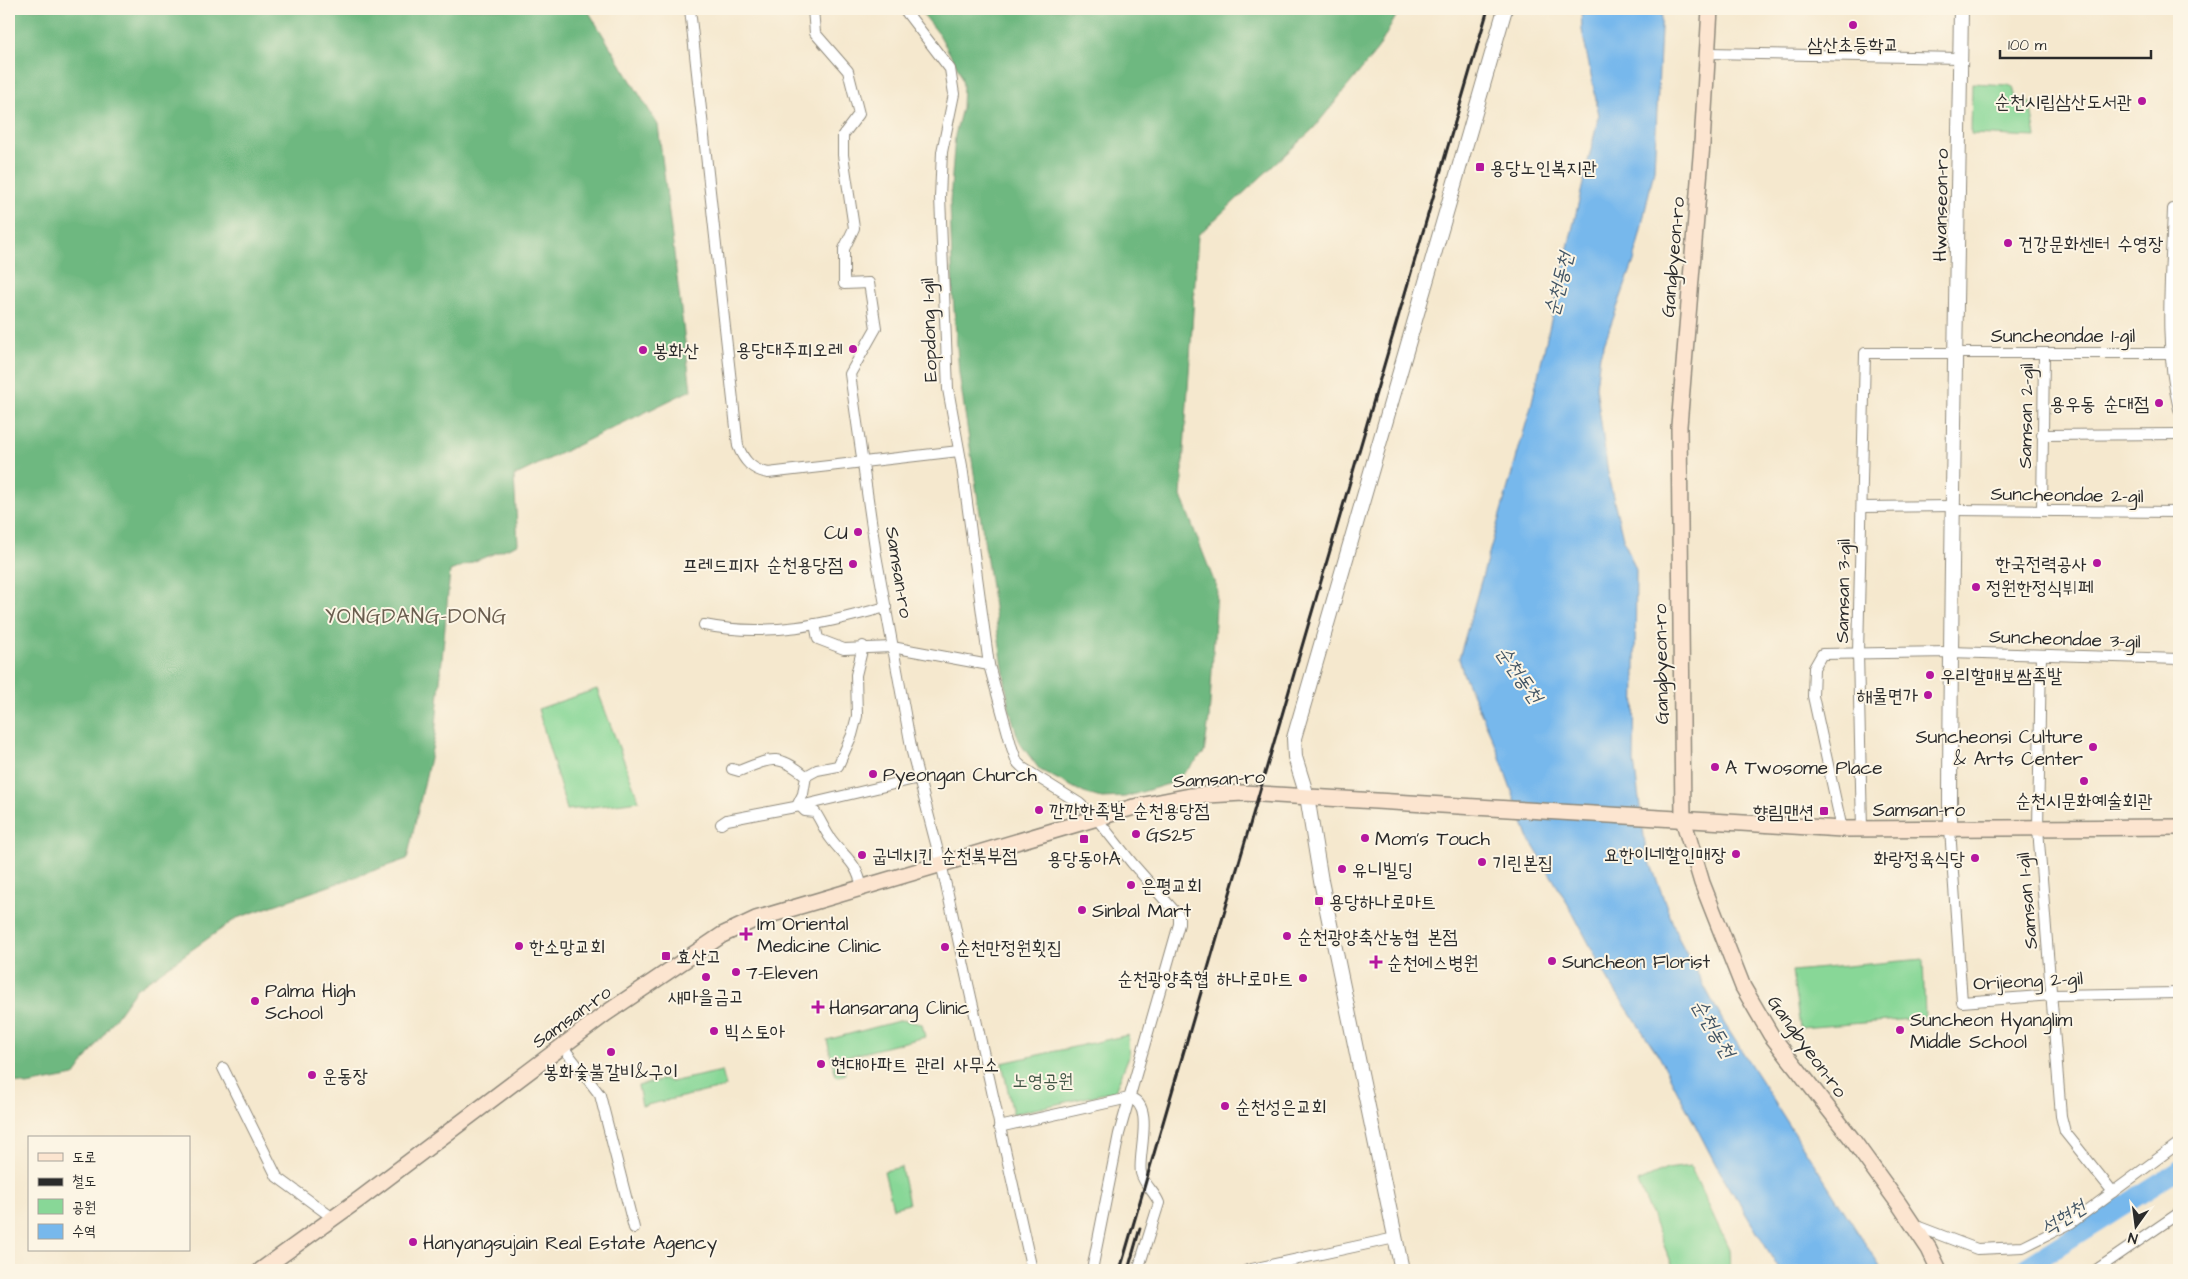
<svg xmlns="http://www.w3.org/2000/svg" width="2188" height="1279" font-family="'Architects Daughter','Poor Story',sans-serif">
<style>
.green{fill:#88d797;stroke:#5a8161}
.forest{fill:#6eb880;stroke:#4c7256}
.water{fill:#77b8ec;stroke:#51728c}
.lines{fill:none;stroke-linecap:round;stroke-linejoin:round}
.river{stroke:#77b8ec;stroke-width:19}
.minor-casing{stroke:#908a7c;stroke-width:12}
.tertiary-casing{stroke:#908a7c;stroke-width:16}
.secondary-casing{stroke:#908a7c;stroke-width:18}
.minor{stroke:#fff;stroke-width:10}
.tertiary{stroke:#fff;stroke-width:14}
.secondary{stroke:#fce5d0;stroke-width:15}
.rail{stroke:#2b2b2b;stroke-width:3}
.poi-dot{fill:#b5179e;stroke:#fcf5e5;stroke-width:2}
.labels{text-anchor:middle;stroke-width:4;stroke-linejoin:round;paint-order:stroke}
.poi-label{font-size:19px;fill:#2b2b2b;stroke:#fcf5e5;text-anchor:start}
.street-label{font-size:19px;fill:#2b2b2b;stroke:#fcf5e5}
.park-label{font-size:19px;fill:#425646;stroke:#fcf5e5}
.water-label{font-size:20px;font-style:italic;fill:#425565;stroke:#fcf5e5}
.quarter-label{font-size:21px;letter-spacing:1px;fill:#6b5e4f;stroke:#fcf5e5}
</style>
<rect width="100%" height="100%" fill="#fcf5e5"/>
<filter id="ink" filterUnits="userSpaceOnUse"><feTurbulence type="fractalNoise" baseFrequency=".02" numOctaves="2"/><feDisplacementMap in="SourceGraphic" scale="10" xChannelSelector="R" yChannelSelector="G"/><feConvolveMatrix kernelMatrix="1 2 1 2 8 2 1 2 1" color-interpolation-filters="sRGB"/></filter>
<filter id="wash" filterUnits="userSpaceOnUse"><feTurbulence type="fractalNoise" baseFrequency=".0096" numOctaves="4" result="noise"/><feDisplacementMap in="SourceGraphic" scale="20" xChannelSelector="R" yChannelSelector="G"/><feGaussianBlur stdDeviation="1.12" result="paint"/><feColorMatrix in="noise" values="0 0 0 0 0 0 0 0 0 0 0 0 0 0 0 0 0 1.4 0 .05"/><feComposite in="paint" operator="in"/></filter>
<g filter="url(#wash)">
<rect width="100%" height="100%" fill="#f5e8ce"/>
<g class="green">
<path d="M 1972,83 L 2008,85 L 2013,87 L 2016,99 L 2030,103 L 2036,137 L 1971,134 Z"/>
<path d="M 597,689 L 639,801 L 567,810 L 538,709 Z"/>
<path d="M 1923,959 L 1925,1018 L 1800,1028 L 1792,971 Z"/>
<path d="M 902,1020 L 922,1024 L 925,1037 L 842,1058 L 846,1074 L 836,1077 L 827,1040 Z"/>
<path d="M 1128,1035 L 1129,1056 L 1115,1091 L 1013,1114 L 1002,1063 Z"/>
<path d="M 722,1071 L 726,1087 L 642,1106 L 638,1086 L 664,1079 L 671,1082 Z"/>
<path d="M 1690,1166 L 1729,1249 L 1730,1270 L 1674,1270 L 1638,1182 L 1667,1169 Z"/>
<path d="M 901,1167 L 909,1204 L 893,1208 L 884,1171 Z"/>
</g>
<g class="forest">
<path d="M 9,9 L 587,9 L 658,125 L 691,390 L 514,476 L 518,544 L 450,571 L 435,736 L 407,859 L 237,918 L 136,989 L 74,1076 L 27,1085 L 9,1081 Z"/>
<path d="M 919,9 L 1400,9 L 1378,49 L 1313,129 L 1198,235 L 1181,496 L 1217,589 L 1209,719 L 1204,753 L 1175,782 L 1125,797 L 1101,798 L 1084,793 L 1040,770 L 1019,742 L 1009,707 L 959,373 L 953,296 L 950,202 L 955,135 L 962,108 L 963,85 L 960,72 L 939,34 Z"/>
</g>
<path class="water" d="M 1581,9 L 1662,9 L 1654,170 L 1634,261 L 1600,355 L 1596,387 L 1609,480 L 1623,538 L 1636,570 L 1634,762 L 1646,851 L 1678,937 L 1724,1023 L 1882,1270 L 1780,1270 L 1716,1165 L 1659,1056 L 1610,983 L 1569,906 L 1528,837 L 1497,749 L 1463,673 L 1459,658 L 1530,410 L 1599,115 L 1582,30 Z"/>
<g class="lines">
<path class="river" d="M 2021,1270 L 2179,1170"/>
</g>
</g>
<g filter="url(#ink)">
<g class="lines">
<defs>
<g id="minor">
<path d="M 690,9 L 738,446 C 744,461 752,470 768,473 L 959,451"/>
<path d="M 813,9 L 815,33 L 848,71 L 859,114 L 843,135 L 843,155 L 854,228 L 844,249 L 844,284 L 869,283 L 876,328 L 850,374 L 876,555 L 912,752 L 941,863 L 1032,1270"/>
<path d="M 904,9 L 950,69 L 954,94 L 942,152 L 940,197 L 948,389 L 962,466 L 989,665 L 1012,748 L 1017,762 L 1023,768 L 1079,803 L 1097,819 L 1132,863 L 1179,916 L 1179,924 L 1119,1134 L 1092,1270"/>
<path d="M 1708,53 L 1960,58"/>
<path d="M 2179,210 L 2173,209 C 2171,276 2163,344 2179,409"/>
<path d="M 2042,435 L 2179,434"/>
<path d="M 1862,507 L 1954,506"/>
<path d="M 1954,510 L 2179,512"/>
<path d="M 2042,510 L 2044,353"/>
<path d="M 815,624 L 818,639 L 844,649 L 892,647 L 989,665"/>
<path d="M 704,625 C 769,638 824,624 886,607"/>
<path d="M 2041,655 L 2038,829 L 2061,1116 L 2065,1132 L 2113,1192"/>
<path d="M 732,769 L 739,771 C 770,759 777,752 806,776 L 803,794 L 798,804 L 805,811 L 815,812 C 821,821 825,831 831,839 C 845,858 857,862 862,888"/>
<path d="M 806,776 L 817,770 L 838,766 L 852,735 L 857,716 L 856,675 L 863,646"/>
<path d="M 721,824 L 727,820 L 800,806 L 919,778"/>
<path d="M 1842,829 L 1813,696 L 1814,668 L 1822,654 L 1950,652 L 2179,659"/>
<path d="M 1862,829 L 1858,653 L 1865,353 L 2179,353"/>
<path d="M 1950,829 L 1962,1002 L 2052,995 L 2179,993"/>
<path d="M 562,1046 L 600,1095 L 634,1228"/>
<path d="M 223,1068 L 277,1177 L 333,1218"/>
<path d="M 999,1127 L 1129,1098 C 1156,1103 1137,1156 1141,1173 C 1144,1185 1155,1192 1159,1203 L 1138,1270"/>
<path d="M 1914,1225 L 1977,1249 L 2023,1247 L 2071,1223 L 2179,1143"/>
<path d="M 1247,1270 L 1395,1238"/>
<path d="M 2096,1270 L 2179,1213"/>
</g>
<g id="tertiary">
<path d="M 1950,829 C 1950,556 1957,282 1961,9"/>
<path d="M 1402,1270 L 1321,881 L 1307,796 L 1295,757 L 1294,738 L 1505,9"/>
</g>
<g id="secondary">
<path d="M 1710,9 L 1702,144 L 1679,426 L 1683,819 L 1702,883 L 1743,987 L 1771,1035 L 1852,1139 L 1899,1204 L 1929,1249 L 1939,1270"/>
<path d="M 261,1270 L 361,1198 L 605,1014 L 722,935 L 756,919 L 1134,807 L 1190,796 L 1243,793 L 1842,829 L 2179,827"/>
</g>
</defs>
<use href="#minor" class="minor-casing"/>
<use href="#tertiary" class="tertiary-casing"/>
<use href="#secondary" class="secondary-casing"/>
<use href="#minor" class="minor"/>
<use href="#tertiary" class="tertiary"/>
<use href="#secondary" class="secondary"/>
<g class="rail">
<path d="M 1120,1270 L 1488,9"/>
<path d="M 1128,1270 L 1140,1228"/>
</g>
</g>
</g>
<g class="poi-dot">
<circle cx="1853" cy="25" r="5"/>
<circle cx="2142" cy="101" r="5"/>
<rect x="1475" y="162" width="10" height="10" rx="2.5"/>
<circle cx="2008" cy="243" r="5"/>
<circle cx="853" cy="349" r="5"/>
<circle cx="643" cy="350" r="5"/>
<circle cx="2159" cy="403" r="5"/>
<circle cx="858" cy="532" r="5"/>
<circle cx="2097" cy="563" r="5"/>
<circle cx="853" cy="564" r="5"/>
<circle cx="1976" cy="587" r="5"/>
<circle cx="1930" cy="675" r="5"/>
<circle cx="1928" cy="695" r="5"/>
<circle cx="2093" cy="747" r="5"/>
<circle cx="1715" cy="767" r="5"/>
<circle cx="873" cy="774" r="5"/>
<circle cx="2084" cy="781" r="5"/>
<circle cx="1039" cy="810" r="5"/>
<rect x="1819" y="806" width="10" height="10" rx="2.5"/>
<circle cx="1136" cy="834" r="5"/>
<circle cx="1365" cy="838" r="5"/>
<rect x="1079" y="834" width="10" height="10" rx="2.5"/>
<circle cx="1736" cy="854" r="5"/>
<circle cx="862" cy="855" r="5"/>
<circle cx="1975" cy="858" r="5"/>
<circle cx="1482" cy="862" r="5"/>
<circle cx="1342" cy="869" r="5"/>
<circle cx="1131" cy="885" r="5"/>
<rect x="1314" y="896" width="10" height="10" rx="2.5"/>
<circle cx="1082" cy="910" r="5"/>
<path d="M743.5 926.5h5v5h5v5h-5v5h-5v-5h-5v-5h5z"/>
<circle cx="1287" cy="936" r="5"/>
<circle cx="519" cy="946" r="5"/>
<circle cx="945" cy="947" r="5"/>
<rect x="661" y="951" width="10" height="10" rx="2.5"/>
<circle cx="1552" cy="961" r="5"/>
<path d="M1373.5 954.5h5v5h5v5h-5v5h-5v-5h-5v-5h5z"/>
<circle cx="736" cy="972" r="5"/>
<circle cx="706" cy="977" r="5"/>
<circle cx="1303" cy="978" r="5"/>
<circle cx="255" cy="1001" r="5"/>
<path d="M815.5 999.5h5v5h5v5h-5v5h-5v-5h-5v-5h5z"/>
<circle cx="1900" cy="1030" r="5"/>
<circle cx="714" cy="1031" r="5"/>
<circle cx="611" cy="1052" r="5"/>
<circle cx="821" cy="1064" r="5"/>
<circle cx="312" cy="1075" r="5"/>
<circle cx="1225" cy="1106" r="5"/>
<circle cx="413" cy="1242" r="5"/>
</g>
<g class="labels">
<g class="poi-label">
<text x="1853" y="51" text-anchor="middle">삼산초등학교</text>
<text x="2132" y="108" text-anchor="end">순천시립삼산도서관</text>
<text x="1490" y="174">용당노인복지관</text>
<text x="2018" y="250">건강문화센터 수영장</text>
<text x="843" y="356" text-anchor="end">용당대주피오레</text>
<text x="653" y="357">봉화산</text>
<text x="2149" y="410" text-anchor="end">용우동 순대점</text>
<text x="848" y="539" text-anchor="end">CU</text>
<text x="2087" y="570" text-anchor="end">한국전력공사</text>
<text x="843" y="571" text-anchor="end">프레드피자 순천용당점</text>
<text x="1986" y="594">정원한정식뷔페</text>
<text x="1940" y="682">우리할매보쌈족발</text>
<text x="1918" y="702" text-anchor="end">해물면가</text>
<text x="2083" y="743" text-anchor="end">Suncheonsi Culture<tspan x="2083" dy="22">&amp; Arts Center</tspan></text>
<text x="1725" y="774">A Twosome Place</text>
<text x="883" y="781">Pyeongan Church</text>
<text x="2084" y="807" text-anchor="middle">순천시문화예술회관</text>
<text x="1049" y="817">깐깐한족발 순천용당점</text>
<text x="1814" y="818" text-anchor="end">향림맨션</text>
<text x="1146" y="841">GS25</text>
<text x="1375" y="845">Mom's Touch</text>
<text x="1726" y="861" text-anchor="end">요한이네할인매장</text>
<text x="872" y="862">굽네치킨 순천북부점</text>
<text x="1084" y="865" text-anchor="middle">용당동아A</text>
<text x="1965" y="865" text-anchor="end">화랑정육식당</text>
<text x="1492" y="869">기린본집</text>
<text x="1352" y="876">유니빌딩</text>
<text x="1141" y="892">은평교회</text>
<text x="1329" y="908">용당하나로마트</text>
<text x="1092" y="917">Sinbal Mart</text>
<text x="757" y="930">Im Oriental<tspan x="757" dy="22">Medicine Clinic</tspan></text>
<text x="1297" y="943">순천광양축산농협 본점</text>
<text x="529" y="953">한소망교회</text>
<text x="955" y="954">순천만정원횟집</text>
<text x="676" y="963">효산고</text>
<text x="1562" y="968">Suncheon Florist</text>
<text x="1387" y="969">순천에스병원</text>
<text x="746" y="979">7-Eleven</text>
<text x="1293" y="985" text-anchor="end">순천광양축협 하나로마트</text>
<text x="265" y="997">Palma High<tspan x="265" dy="22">School</tspan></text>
<text x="706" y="1003" text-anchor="middle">새마을금고</text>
<text x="829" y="1014">Hansarang Clinic</text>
<text x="1910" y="1026">Suncheon Hyanglim<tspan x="1910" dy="22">Middle School</tspan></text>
<text x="724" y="1038">빅스토아</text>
<text x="831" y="1071">현대아파트 관리 사무소</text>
<text x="611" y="1078" text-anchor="middle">봉화숯불갈비&amp;구이</text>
<text x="322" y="1082">운동장</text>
<text x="1235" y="1113">순천성은교회</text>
<text x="423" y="1249">Hanyangsujain Real Estate Agency</text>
</g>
<g class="street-label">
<text transform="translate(1940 205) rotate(-89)" y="7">Hwanseon-ro</text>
<text transform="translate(1672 257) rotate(-85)" y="7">Gangbyeon-ro</text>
<text transform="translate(928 330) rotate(-92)" y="7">Eopdong 1-gil</text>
<text x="2063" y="342">Suncheondae 1-gil</text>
<text transform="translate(2025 416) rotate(-89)" y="7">Samsan 2-gil</text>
<text transform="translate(2067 494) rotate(1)" y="7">Suncheondae 2-gil</text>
<text transform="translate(900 572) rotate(81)" y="7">Samsan-ro</text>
<text transform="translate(1842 591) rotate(-89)" y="7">Samsan 3-gil</text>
<text transform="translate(2065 638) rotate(2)" y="7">Suncheondae 3-gil</text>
<text transform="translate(1660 664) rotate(-91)" y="7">Gangbyeon-ro</text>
<text transform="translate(1219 778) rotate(-3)" y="7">Samsan-ro</text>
<text x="1919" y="816">Samsan-ro</text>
<text transform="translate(2026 901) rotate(-95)" y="7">Samsan 1-gil</text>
<text transform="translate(2028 980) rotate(-3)" y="7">Orijeong 2-gil</text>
<text transform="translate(571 1016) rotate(-36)" y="7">Samsan-ro</text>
<text transform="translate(1808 1046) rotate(54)" y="7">Gangbyeon-ro</text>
</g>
<g class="park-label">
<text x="1043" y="1087">노영공원</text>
</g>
<g class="water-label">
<text transform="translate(1558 284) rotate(-76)" y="7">순천동천</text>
<text transform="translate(1520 674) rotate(55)" y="7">순천동천</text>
<text transform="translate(1714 1028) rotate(59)" y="7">순천동천</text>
<text transform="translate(2063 1217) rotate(-32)" y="7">석현천</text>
</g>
<g class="quarter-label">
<text x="416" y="623">YONGDANG-DONG</text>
</g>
</g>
<rect width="2188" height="1279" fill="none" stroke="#fcf5e5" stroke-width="30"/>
<rect x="28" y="1136" width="162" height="115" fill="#fcf5e5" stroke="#a8a49b"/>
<rect x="38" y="1153" width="25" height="8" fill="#fce5d0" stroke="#a8a49b"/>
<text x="72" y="1162" font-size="15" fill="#2b2b2b">도로</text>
<rect x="38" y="1178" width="25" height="8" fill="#2b2b2b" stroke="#a8a49b"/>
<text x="72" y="1186" font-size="15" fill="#2b2b2b">철도</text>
<rect x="38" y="1199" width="25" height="15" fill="#88d797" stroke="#a8a49b"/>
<text x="72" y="1212" font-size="15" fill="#2b2b2b">공원</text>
<rect x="38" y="1224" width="25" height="15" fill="#77b8ec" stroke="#a8a49b"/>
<text x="72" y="1236" font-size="15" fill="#2b2b2b">수역</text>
<g transform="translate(2136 1226) rotate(194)" stroke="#fcf5e5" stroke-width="4" paint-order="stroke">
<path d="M0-4L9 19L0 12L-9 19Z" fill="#2b2b2b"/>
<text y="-8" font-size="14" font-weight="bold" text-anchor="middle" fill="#2b2b2b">N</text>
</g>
<path d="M2000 50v8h151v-8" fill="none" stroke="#2b2b2b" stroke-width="2.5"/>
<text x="2008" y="50" font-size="15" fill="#2b2b2b" stroke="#fcf5e5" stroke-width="4" paint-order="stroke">100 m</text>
</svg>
